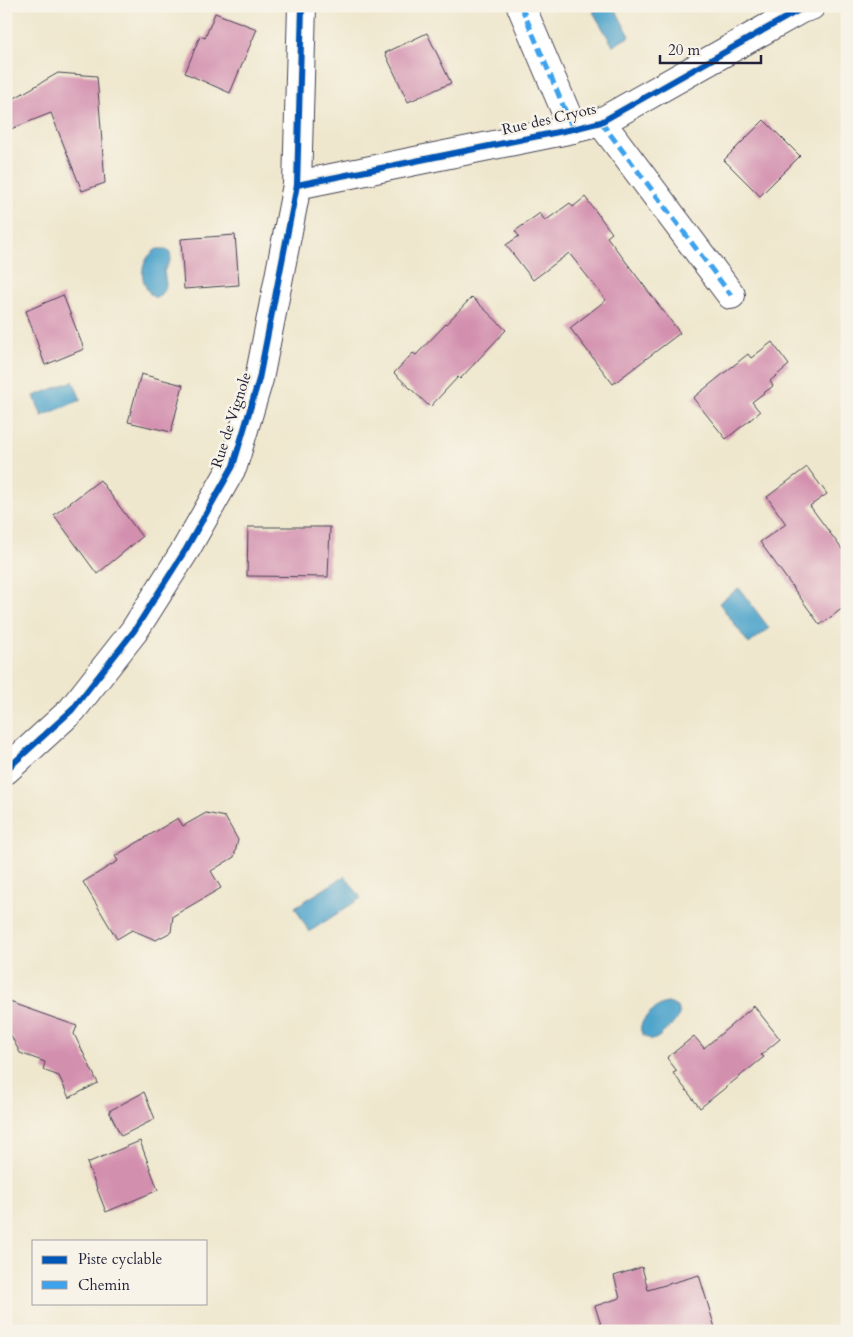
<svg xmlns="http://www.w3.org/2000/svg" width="853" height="1337" font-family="Cardo,serif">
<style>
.water{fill:#4fa4cb;stroke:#386383}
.building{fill:#d38fae}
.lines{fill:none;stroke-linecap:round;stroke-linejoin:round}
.minor-casing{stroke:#414051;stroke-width:30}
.minor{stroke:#fff;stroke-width:28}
.quiet{stroke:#3ea2ec;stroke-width:5;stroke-dasharray:10 5;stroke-linecap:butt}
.cycleway-casing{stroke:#f7f3e8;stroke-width:9}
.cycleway{stroke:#0057b8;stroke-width:6}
.labels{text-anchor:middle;stroke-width:5;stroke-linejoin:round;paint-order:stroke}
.street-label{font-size:15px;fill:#22223b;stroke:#f7f3e8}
</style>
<rect width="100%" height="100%" fill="#f7f3e8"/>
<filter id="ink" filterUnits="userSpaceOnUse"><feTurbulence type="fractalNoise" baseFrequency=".02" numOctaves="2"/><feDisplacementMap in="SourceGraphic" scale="10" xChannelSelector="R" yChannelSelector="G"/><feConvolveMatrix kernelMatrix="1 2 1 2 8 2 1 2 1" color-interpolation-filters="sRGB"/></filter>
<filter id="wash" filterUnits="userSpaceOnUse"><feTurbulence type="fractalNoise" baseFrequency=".0096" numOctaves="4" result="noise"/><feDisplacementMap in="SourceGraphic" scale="20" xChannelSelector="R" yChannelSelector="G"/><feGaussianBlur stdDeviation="1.12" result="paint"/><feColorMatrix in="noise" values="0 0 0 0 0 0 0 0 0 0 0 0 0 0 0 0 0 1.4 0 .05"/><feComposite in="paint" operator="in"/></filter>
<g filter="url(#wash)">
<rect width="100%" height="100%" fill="#efe7cd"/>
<g class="water">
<path d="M 594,6 L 613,6 L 630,36 L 613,46 L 593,12 L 596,10 Z"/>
<path d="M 157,249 L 165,249 L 170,252 L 171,259 L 164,271 L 166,285 L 165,289 L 158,297 L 153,297 C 138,282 139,260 157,249 Z"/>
<path d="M 73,381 L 81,400 L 42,416 L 34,396 Z"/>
<path d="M 739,588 L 769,628 L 749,644 L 719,603 Z"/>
<path d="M 345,876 L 361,898 L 309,932 L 295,907 Z"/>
<path d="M 668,1003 C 690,1009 675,1023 664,1032 C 662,1034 658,1038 655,1039 C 652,1040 649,1039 646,1037 C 629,1027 657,1003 668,1003 Z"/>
</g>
<g id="blocks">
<g class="building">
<path d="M 215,13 L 257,29 L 230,93 L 185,73 L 200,36 L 205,38 Z"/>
<path d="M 427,33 L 451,83 L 408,102 L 385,53 Z"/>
<path d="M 58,73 L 97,76 L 105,183 L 82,191 L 51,113 L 6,131 L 6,103 Z"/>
<path d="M 764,120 L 800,156 L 760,196 L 724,160 Z"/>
<path d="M 585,197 L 612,233 L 607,237 L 680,333 L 613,384 L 570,328 L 606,300 L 569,253 L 533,280 L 506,245 L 519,236 L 515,231 L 540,213 L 545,221 L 570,203 L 573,207 Z"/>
<path d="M 235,235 L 239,285 L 184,289 L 181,239 Z"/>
<path d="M 63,295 L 84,349 L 45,365 L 26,311 Z"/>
<path d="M 472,297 L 506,330 L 460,379 L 458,377 L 430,407 L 394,373 L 413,353 L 416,355 Z"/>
<path d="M 772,342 L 789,365 L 770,381 L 773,386 L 752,402 L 760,412 L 726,439 L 693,398 L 748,354 L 751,358 Z"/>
<path d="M 141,374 L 183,385 L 171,432 L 128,422 Z"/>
<path d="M 807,467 L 827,494 L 810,506 L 847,556 L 847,605 L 820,625 L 760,542 L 786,524 L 767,497 Z"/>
<path d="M 100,480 L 142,537 L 97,574 L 54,515 Z"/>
<path d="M 248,527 L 330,527 L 328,577 L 247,576 Z"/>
<path d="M 206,813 L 225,817 L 238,840 L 234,857 L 211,871 L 221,888 L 173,916 L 171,932 L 156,940 L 132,930 L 117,939 L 83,882 L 118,861 L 115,856 L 178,818 L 183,826 Z"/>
<path d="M 6,1001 L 77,1026 L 74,1034 L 98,1083 L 69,1098 L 59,1076 L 43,1070 L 45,1062 L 20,1053 L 6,1026 Z"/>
<path d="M 754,1006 L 780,1039 L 761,1055 L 764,1057 L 700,1108 L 673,1073 L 677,1071 L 667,1058 L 694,1036 L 704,1048 Z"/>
<path d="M 144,1092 L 155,1119 L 121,1136 L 109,1111 Z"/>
<path d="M 140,1141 L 158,1190 L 106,1212 L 87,1163 Z"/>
<path d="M 642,1267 L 648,1290 L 699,1275 L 716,1331 L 603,1331 L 595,1306 L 620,1298 L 614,1276 Z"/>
</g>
</g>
</g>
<g filter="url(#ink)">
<use href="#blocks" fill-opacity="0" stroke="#414051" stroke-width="1"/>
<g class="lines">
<defs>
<g id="minor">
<path d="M 521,6 L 573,129"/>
<path d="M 601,122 L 731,295"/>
<path d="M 297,185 L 573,129 L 601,122 L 801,9 L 811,6"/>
<path d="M 6,770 L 72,710 L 134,631 L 186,549 L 233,466 L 259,379 L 297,185 L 302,6"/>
</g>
</defs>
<use href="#minor" class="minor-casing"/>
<use href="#minor" class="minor"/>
<g class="quiet">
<path d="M 521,6 L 573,129"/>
<path d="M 601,122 L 731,295"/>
</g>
<defs>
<g id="cycleway">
<path d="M 297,185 L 573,129 L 601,122 L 801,9 L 811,6"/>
<path d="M 6,770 L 72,710 L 134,631 L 186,549 L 233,466 L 259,379 L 297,185 L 302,6"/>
</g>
</defs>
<use href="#cycleway" class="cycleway-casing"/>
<use href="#cycleway" class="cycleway"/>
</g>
</g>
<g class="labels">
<g class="street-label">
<text transform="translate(549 119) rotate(-13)" y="5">Rue des Cryots</text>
<text transform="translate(231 420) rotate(-72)" y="5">Rue de Vignole</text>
</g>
</g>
<rect width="853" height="1337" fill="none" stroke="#f7f3e8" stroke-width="25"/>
<rect x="32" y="1240" width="175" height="65" fill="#f7f3e8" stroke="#a29fa3"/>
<rect x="42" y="1256" width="25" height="8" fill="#0057b8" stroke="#a29fa3"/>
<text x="78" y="1264" font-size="15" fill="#22223b">Piste cyclable</text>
<rect x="42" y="1281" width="25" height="8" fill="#3ea2ec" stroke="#a29fa3"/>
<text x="78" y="1290" font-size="15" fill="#22223b">Chemin</text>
<path d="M660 55v8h101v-8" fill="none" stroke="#22223b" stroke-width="2.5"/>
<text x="668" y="55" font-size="15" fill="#22223b" stroke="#f7f3e8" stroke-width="4" paint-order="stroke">20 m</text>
</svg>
